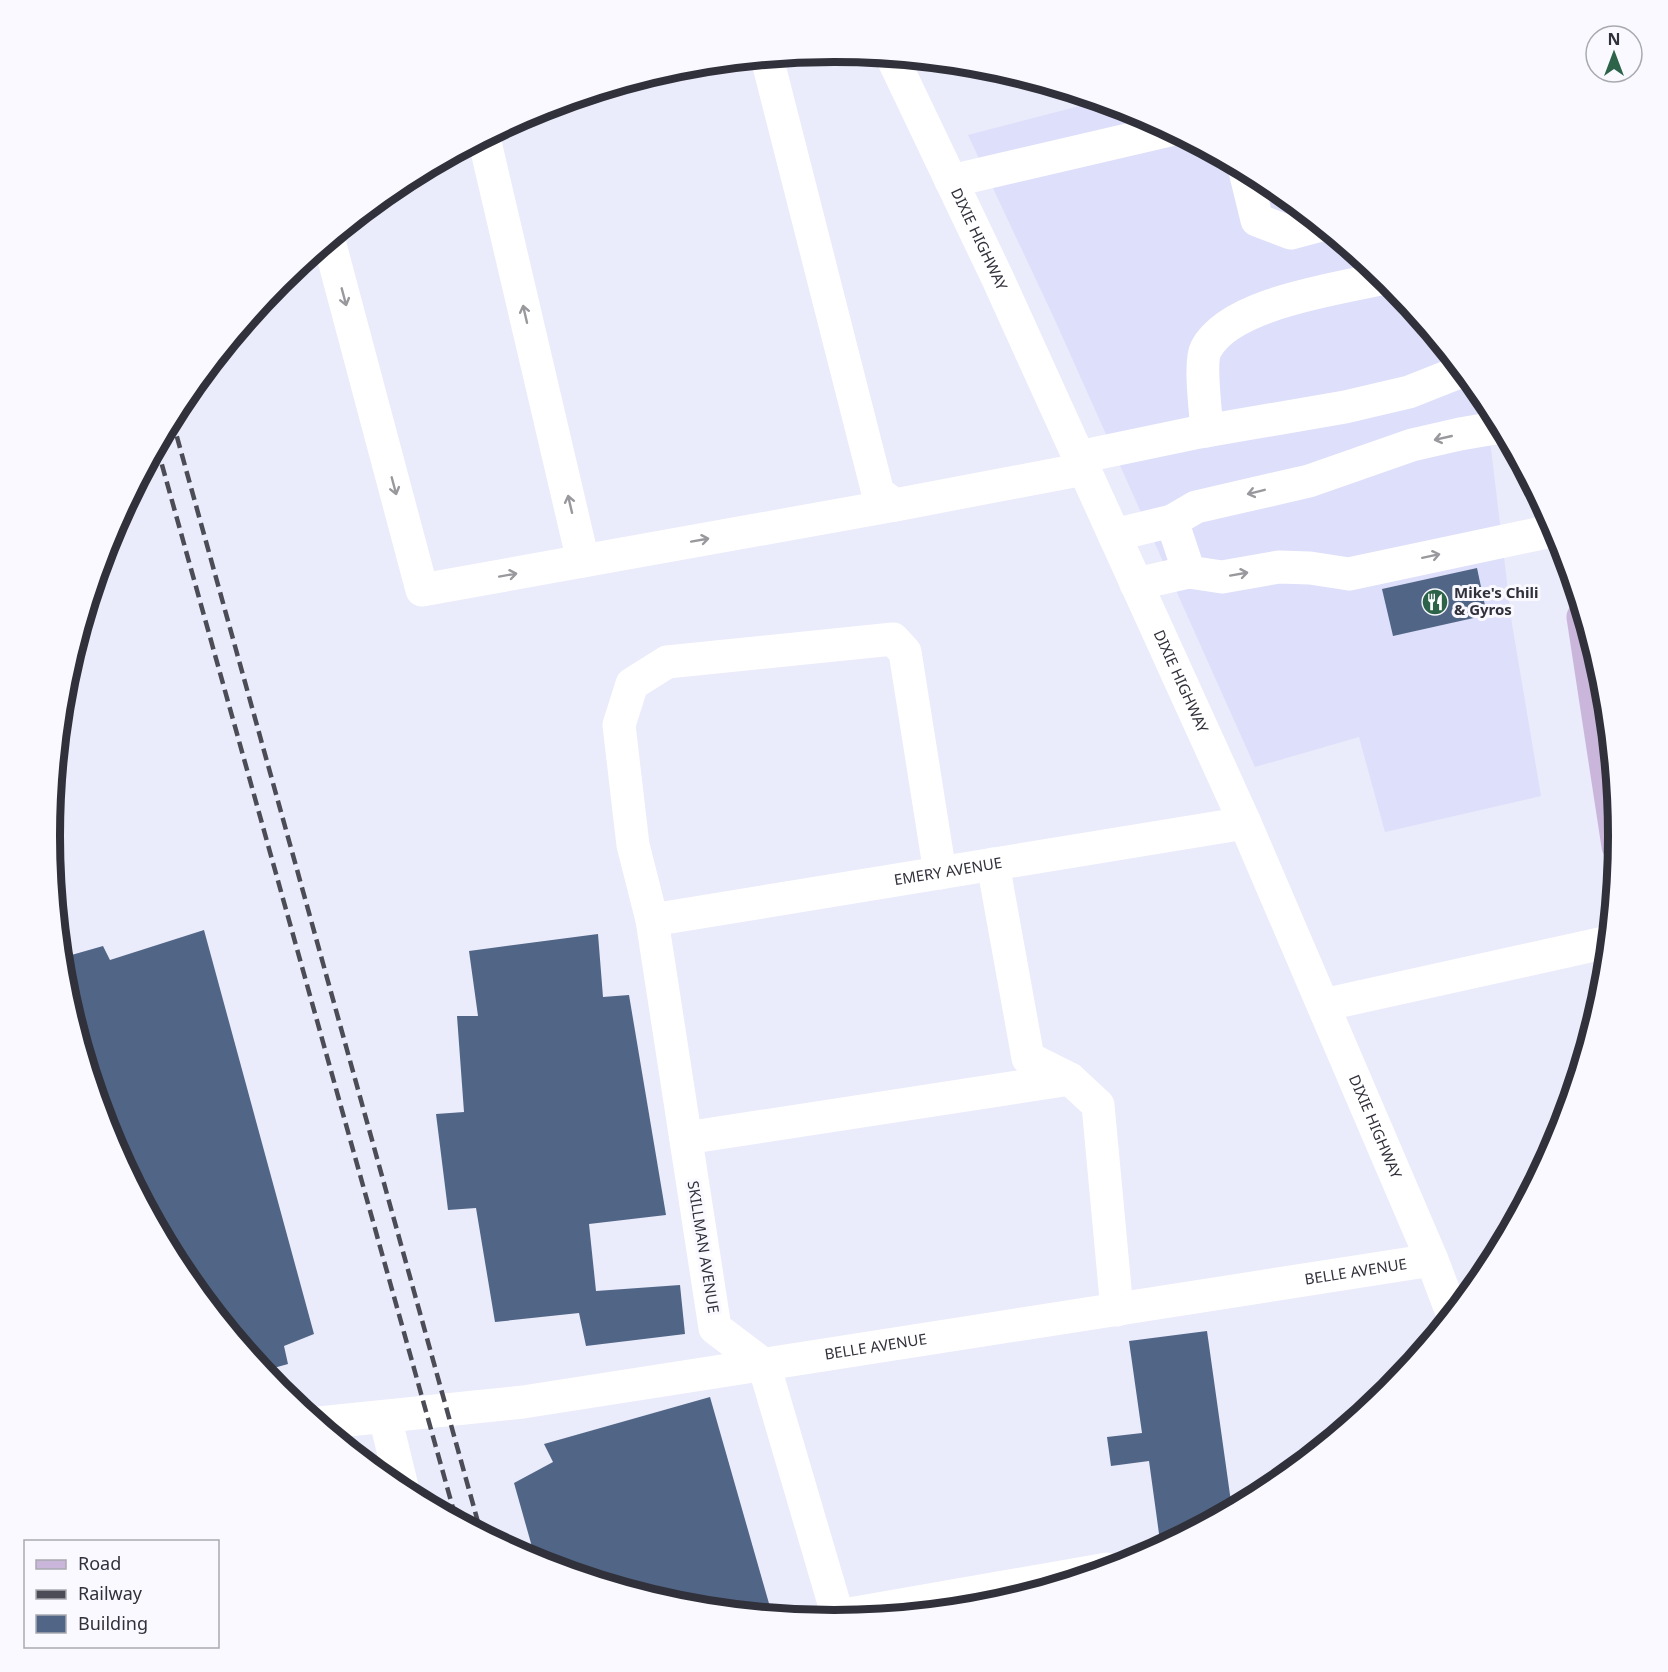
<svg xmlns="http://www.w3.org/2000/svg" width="1668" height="1672" font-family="'Noto Sans',sans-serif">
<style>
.built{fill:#dedffa}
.building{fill:#516686}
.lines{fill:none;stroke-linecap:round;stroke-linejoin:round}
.minor{stroke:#fff;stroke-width:33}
.major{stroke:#cab6db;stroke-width:33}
.rail{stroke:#4b4c56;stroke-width:4.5;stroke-dasharray:12 6;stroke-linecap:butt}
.oneway{stroke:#98989d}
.labels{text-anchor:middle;stroke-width:6;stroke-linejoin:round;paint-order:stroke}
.street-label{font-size:15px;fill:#30313b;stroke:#f9f9ff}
.poi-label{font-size:15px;font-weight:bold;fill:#30313b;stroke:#f9f9ff;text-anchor:start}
.rim{fill:none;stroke:#30313b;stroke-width:8}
</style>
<rect width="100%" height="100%" fill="#eaebfb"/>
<path class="built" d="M 1099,101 L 1135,111 L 1270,184 L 1389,282 L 1485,399 L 1512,624 L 1541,796 L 1385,832 L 1359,737 L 1255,767 L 1054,318 L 968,135 Z"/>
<g class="building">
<path d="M 1477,568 L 1487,615 L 1393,636 L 1382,589 Z"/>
<path d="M 204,930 L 314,1334 L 284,1346 L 288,1364 L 263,1371 L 182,1272 L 109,1136 L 65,989 L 61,958 L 103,946 L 110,960 Z"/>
<path d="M 598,934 L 603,997 L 629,995 L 666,1215 L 589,1224 L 596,1291 L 680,1285 L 685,1334 L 586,1346 L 579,1313 L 495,1322 L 476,1208 L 448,1210 L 436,1114 L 464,1112 L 457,1016 L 478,1016 L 469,951 Z"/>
<path d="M 1207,1331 L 1232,1509 L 1176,1538 L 1160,1541 L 1149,1461 L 1111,1466 L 1107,1437 L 1142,1433 L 1129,1341 Z"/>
<path d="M 710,1397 L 772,1614 L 681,1605 L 536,1561 L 514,1483 L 553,1462 L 544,1444 Z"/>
</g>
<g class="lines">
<g class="minor">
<path id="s1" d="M 892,57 L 997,277 L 1245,823 L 1432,1260 L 1452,1313"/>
<path d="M 767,58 L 878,493 L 895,505 L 1084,469"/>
<path d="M 484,138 L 583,561"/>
<path d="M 1245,171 L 1257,220 L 1291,233 L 1321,225"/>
<path d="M 951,181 L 1170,130"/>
<path d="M 329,241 L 422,590 L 895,505"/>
<path d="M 1501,427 L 1460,434 L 1412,445 L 1309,481 L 1196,507 L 1172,521 L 1189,572 L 1222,577 L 1279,567 L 1310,568 L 1349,574 L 1556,530"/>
<path d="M 1207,431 C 1206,414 1199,362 1206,349 C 1230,303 1337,289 1385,278"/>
<path d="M 1079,457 L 1194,433 L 1345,407 L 1409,392 L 1462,371"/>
<path d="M 1114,535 L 1172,521"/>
<path d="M 1136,584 L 1189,572"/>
<path d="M 993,864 L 1028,1058 L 1070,1079 L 1098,1105 L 1117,1310"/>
<path id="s2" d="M 652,920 L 1245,823"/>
<path d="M 1323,1005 L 1608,942"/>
<path d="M 686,1138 L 1070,1079"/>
<path d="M 385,1417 L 403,1491"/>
<path id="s3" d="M 319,1423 L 523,1402 L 1432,1260"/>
<path d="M 838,1616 L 1107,1569"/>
<path d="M 839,1620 L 764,1365 L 715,1328 L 652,920 L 633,845 L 619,725 L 632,684 L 667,662 L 893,639 L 905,652 L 940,873"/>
</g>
<path class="major" d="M 1583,617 L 1618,846"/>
<g class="rail">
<path d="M 172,419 L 481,1533"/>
<path d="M 157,447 L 456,1519"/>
</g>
</g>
<defs><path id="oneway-shaft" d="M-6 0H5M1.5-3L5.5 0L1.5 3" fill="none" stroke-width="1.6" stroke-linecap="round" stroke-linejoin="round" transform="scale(1.5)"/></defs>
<g class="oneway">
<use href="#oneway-shaft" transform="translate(344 297) rotate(75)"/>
<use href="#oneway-shaft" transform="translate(525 314) rotate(-103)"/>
<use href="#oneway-shaft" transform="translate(1443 438) rotate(167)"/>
<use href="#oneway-shaft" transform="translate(394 486) rotate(75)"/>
<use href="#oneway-shaft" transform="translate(1256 492) rotate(166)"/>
<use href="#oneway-shaft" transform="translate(570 504) rotate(-103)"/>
<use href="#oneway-shaft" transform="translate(700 540) rotate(-10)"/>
<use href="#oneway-shaft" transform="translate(1431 556) rotate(-12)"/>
<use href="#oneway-shaft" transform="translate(1239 574) rotate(-10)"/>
<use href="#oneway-shaft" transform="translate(508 575) rotate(-10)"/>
</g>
<defs>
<symbol id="restaurant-disc" viewBox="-11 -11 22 22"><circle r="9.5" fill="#2c6349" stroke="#f9f9ff"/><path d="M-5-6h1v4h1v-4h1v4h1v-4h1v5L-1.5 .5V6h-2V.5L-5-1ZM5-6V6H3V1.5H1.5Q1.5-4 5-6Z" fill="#fff"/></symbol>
</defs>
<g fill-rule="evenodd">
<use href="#restaurant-disc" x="1420" y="587" width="30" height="30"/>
</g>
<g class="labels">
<g class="street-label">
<text dy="5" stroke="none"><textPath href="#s1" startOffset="202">DIXIE HIGHWAY</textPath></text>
<text dy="5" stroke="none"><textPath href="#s1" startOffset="688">DIXIE HIGHWAY</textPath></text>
<text dy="5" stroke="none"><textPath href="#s2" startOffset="300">EMERY AVENUE</textPath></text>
<text dy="5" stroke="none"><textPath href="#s1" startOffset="1174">DIXIE HIGHWAY</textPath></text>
<text transform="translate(703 1247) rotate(81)" y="5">SKILLMAN AVENUE</text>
<text dy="5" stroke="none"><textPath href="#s3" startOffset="1048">BELLE AVENUE</textPath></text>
<text dy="5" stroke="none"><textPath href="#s3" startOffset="562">BELLE AVENUE</textPath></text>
</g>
<g class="poi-label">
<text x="1454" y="598">Mike's Chili<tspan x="1454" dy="17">&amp; Gyros</tspan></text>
</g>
</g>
<path d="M0 0H1668V1672H0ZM60 836a774 774 0 1 1 1548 0a774 774 0 1 1-1548 0Z" fill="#f9f9ff" fill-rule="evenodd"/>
<path class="rim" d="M60 836a774 774 0 1 1 1548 0a774 774 0 1 1-1548 0Z"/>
<rect x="24" y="1540" width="195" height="108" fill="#f9f9ff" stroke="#a9a9b1" stroke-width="1.5"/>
<rect x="36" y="1560" width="30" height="9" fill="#cab6db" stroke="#a9a9b1" stroke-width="1.5"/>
<text x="78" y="1570" font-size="18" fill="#30313b">Road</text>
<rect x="36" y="1590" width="30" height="9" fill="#4b4c56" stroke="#a9a9b1" stroke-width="1.5"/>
<text x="78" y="1600" font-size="18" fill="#30313b">Railway</text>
<rect x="36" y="1615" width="30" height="18" fill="#516686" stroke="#a9a9b1" stroke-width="1.5"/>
<text x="78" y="1630" font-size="18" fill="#30313b">Building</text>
<g transform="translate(1614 54)"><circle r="28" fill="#f9f9ff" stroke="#a9a9b1" stroke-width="1.5"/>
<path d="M0-4.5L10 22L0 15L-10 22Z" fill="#2c6349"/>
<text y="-9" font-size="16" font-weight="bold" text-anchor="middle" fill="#30313b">N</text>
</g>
</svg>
